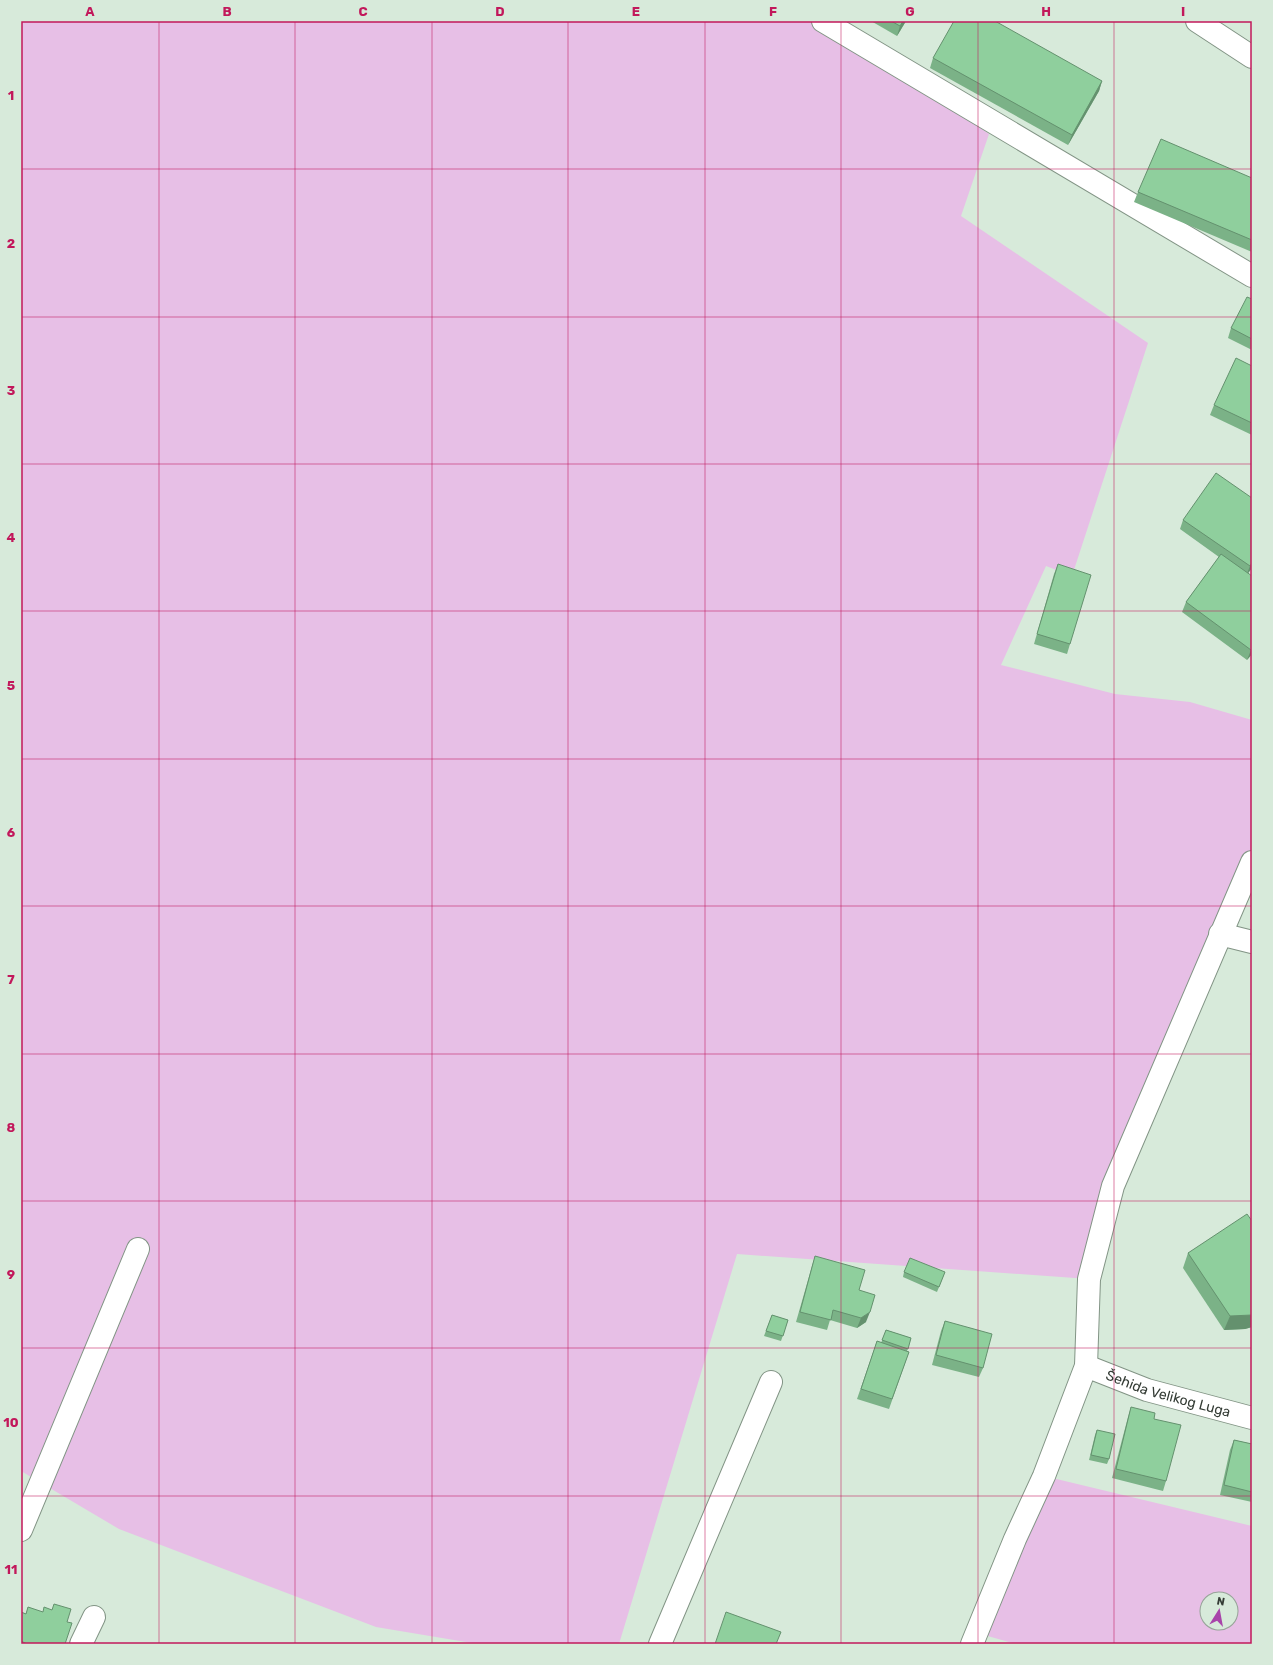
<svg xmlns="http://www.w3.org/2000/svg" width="1273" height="1665" font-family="Rubik,sans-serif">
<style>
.green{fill:#e7bfe6;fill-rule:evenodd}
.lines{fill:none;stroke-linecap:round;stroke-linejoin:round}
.street-casing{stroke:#829485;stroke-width:24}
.street{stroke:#fff;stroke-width:22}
.wall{fill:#7bb287}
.shaded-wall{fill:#64916e}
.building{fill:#8fcf9d;stroke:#64916e}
.grid{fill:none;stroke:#c2185b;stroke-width:1;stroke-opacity:0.55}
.labels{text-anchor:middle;stroke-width:3.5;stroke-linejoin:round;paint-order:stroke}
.street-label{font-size:14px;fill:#343c35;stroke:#d7eada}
.neatline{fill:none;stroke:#c2185b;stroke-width:1.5}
.grid-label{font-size:13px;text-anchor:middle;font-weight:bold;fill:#c2185b}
</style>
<rect width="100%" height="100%" fill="#d7eada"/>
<g class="green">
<path d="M 21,21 L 823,21 L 870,49 L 989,134 L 961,216 L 1148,343 L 1072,576 L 1046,566 L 1001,665 L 1115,694 L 1190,702 L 1252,720 L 1252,862 L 1220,934 L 1089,1279 L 737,1254 L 619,1644 L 478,1644 L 376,1627 L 119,1529 L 21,1471 Z"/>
<path d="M 1044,1476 L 1252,1526 L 1252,1644 L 1016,1644 L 977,1633 ZM 1207,1599 L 1231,1599 L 1231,1623 L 1207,1623 Z"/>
</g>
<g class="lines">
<defs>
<g id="street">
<path d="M 823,21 L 1252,276"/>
<path d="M 1197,21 L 1252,57"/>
<path d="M 1220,934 L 1252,942"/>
<path id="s1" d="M 1086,1366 L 1147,1390 L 1252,1418"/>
<path d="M 21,1530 L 138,1249"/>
<path d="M 81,1644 L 94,1617"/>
<path d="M 660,1644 L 771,1382"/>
<path d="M 972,1644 L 1015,1539 L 1044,1476 L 1086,1366 L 1089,1279 L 1113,1186 L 1252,862"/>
</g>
</defs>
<use href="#street" class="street-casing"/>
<use href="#street" class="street"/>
</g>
<g class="wall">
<path d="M 871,21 L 906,21 L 897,36 Z"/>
<path d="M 933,58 L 1102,81 L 1099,91 L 1068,145 L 930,68 Z"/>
<path d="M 1252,178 L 1252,252 L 1134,202 L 1138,192 Z"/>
<path d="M 1252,299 L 1252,350 L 1228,338 L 1231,328 Z"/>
<path d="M 1252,366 L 1252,435 L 1210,415 L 1214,405 Z"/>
<path d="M 1252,498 L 1252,568 L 1248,573 L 1252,654 L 1247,660 L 1182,612 L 1186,602 L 1219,557 L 1180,529 L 1183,520 Z"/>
<path d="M 1058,564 L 1070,644 L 1067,654 L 1034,644 L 1054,574 Z"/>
<path d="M 1252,1221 L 1252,1327 L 1245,1329 L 1224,1330 L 1183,1268 L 1188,1253 Z"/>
<path d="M 815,1256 L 859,1290 L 866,1322 L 857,1328 L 830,1320 L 827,1330 L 796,1322 L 812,1266 Z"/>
<path d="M 904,1272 L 945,1272 L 937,1292 L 903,1277 Z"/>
<path d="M 772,1315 L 788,1320 L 781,1341 L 764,1336 Z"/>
<path d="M 945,1321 L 983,1368 L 979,1377 L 932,1365 L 941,1331 Z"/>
<path d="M 886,1330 L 911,1338 L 907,1351 L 909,1352 L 889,1409 L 857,1399 L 877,1341 L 881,1343 Z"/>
<path d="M 1131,1407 L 1154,1419 L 1166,1481 L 1163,1491 L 1112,1478 L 1128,1417 Z"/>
<path d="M 1097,1430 L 1109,1459 L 1107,1464 L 1089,1460 L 1095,1435 Z"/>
<path d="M 1234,1440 L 1252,1444 L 1252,1502 L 1220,1495 L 1230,1450 Z"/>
<path d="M 28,1607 L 67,1622 L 65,1644 L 21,1644 L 21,1612 L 26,1614 Z"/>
</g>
<g class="shaded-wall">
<path d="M 903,21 L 906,21 L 897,36 L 900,26 Z"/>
<path d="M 1102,81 L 1099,91 L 1068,145 L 1072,135 Z"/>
<path d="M 1252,563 L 1252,568 L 1246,576 L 1250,566 Z"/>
<path d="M 1252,649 L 1252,654 L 1247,660 L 1251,650 Z"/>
<path d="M 870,1312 L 866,1322 L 857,1328 L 861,1318 Z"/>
<path d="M 1252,1315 L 1252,1327 L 1245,1329 L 1224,1330 L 1230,1316 Z"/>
</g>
<g class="building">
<path d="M 891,21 L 903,21 L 900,26 Z"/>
<path d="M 954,21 L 995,21 L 1102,81 L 1072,135 L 933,58 Z"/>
<path d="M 1161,139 L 1252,178 L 1252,240 L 1138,192 Z"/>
<path d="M 1247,297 L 1252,299 L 1252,339 L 1231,328 Z"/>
<path d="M 1236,358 L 1252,366 L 1252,423 L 1214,405 Z"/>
<path d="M 1216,473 L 1252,498 L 1252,563 L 1250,566 L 1183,520 Z"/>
<path d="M 1221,554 L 1252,576 L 1252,649 L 1251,650 L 1186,602 Z"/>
<path d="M 1058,564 L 1091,575 L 1070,644 L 1037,634 Z"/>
<path d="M 1247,1214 L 1252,1221 L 1252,1315 L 1230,1316 L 1188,1253 Z"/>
<path d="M 815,1256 L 865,1270 L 859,1290 L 875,1295 L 870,1312 L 861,1318 L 833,1310 L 831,1320 L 800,1312 Z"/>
<path d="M 910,1258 L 945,1272 L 939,1287 L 904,1272 Z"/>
<path d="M 772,1315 L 788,1320 L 783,1336 L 766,1331 Z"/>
<path d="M 945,1321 L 992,1334 L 983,1368 L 936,1355 Z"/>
<path d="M 886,1330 L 911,1338 L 908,1349 L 882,1340 Z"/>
<path d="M 877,1341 L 909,1352 L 892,1399 L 861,1389 Z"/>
<path d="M 1131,1407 L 1155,1413 L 1154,1419 L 1181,1425 L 1166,1481 L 1116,1469 Z"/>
<path d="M 1097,1430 L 1115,1434 L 1109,1459 L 1091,1455 Z"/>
<path d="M 1234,1440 L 1252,1444 L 1252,1492 L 1224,1485 Z"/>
<path d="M 54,1604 L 71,1609 L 67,1622 L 72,1623 L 65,1644 L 27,1644 L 21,1641 L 21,1612 L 26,1614 L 28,1607 L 43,1612 L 44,1607 L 52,1610 Z"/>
<path d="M 726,1612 L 781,1632 L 776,1644 L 715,1644 Z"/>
</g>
<path class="grid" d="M 159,21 L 159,1644M 295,21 L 295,1644M 432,21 L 432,1644M 568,21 L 568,1644M 705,21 L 705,1644M 841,21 L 841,1644M 978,21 L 978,1644M 1114,21 L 1114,1644M 21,169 L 1252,169M 21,317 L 1252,317M 21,464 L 1252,464M 21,611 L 1252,611M 21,759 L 1252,759M 21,906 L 1252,906M 21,1054 L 1252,1054M 21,1201 L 1252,1201M 21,1348 L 1252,1348M 21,1496 L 1252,1496"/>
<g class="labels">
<g class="street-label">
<text dy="5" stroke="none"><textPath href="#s1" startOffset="87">Šehida Velikog Luga</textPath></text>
</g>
</g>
<rect width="1273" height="1665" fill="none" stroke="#d7eada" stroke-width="44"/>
<g transform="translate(1219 1611) rotate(11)"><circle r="19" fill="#d7eada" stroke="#96a498"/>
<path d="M0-3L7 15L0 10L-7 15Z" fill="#a844aa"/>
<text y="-6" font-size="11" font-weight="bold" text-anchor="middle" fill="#343c35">N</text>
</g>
<rect x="22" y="22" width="1229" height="1621" class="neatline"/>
<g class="grid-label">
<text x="90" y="16">A</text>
<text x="227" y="16">B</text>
<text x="363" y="16">C</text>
<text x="500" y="16">D</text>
<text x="636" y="16">E</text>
<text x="773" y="16">F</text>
<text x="910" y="16">G</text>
<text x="1046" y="16">H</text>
<text x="1183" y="16">I</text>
<text x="11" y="100">1</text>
<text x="11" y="248">2</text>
<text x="11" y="395">3</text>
<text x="11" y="542">4</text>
<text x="11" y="690">5</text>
<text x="11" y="837">6</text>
<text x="11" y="984">7</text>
<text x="11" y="1132">8</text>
<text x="11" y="1279">9</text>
<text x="11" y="1427">10</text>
<text x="11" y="1574">11</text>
</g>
</svg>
